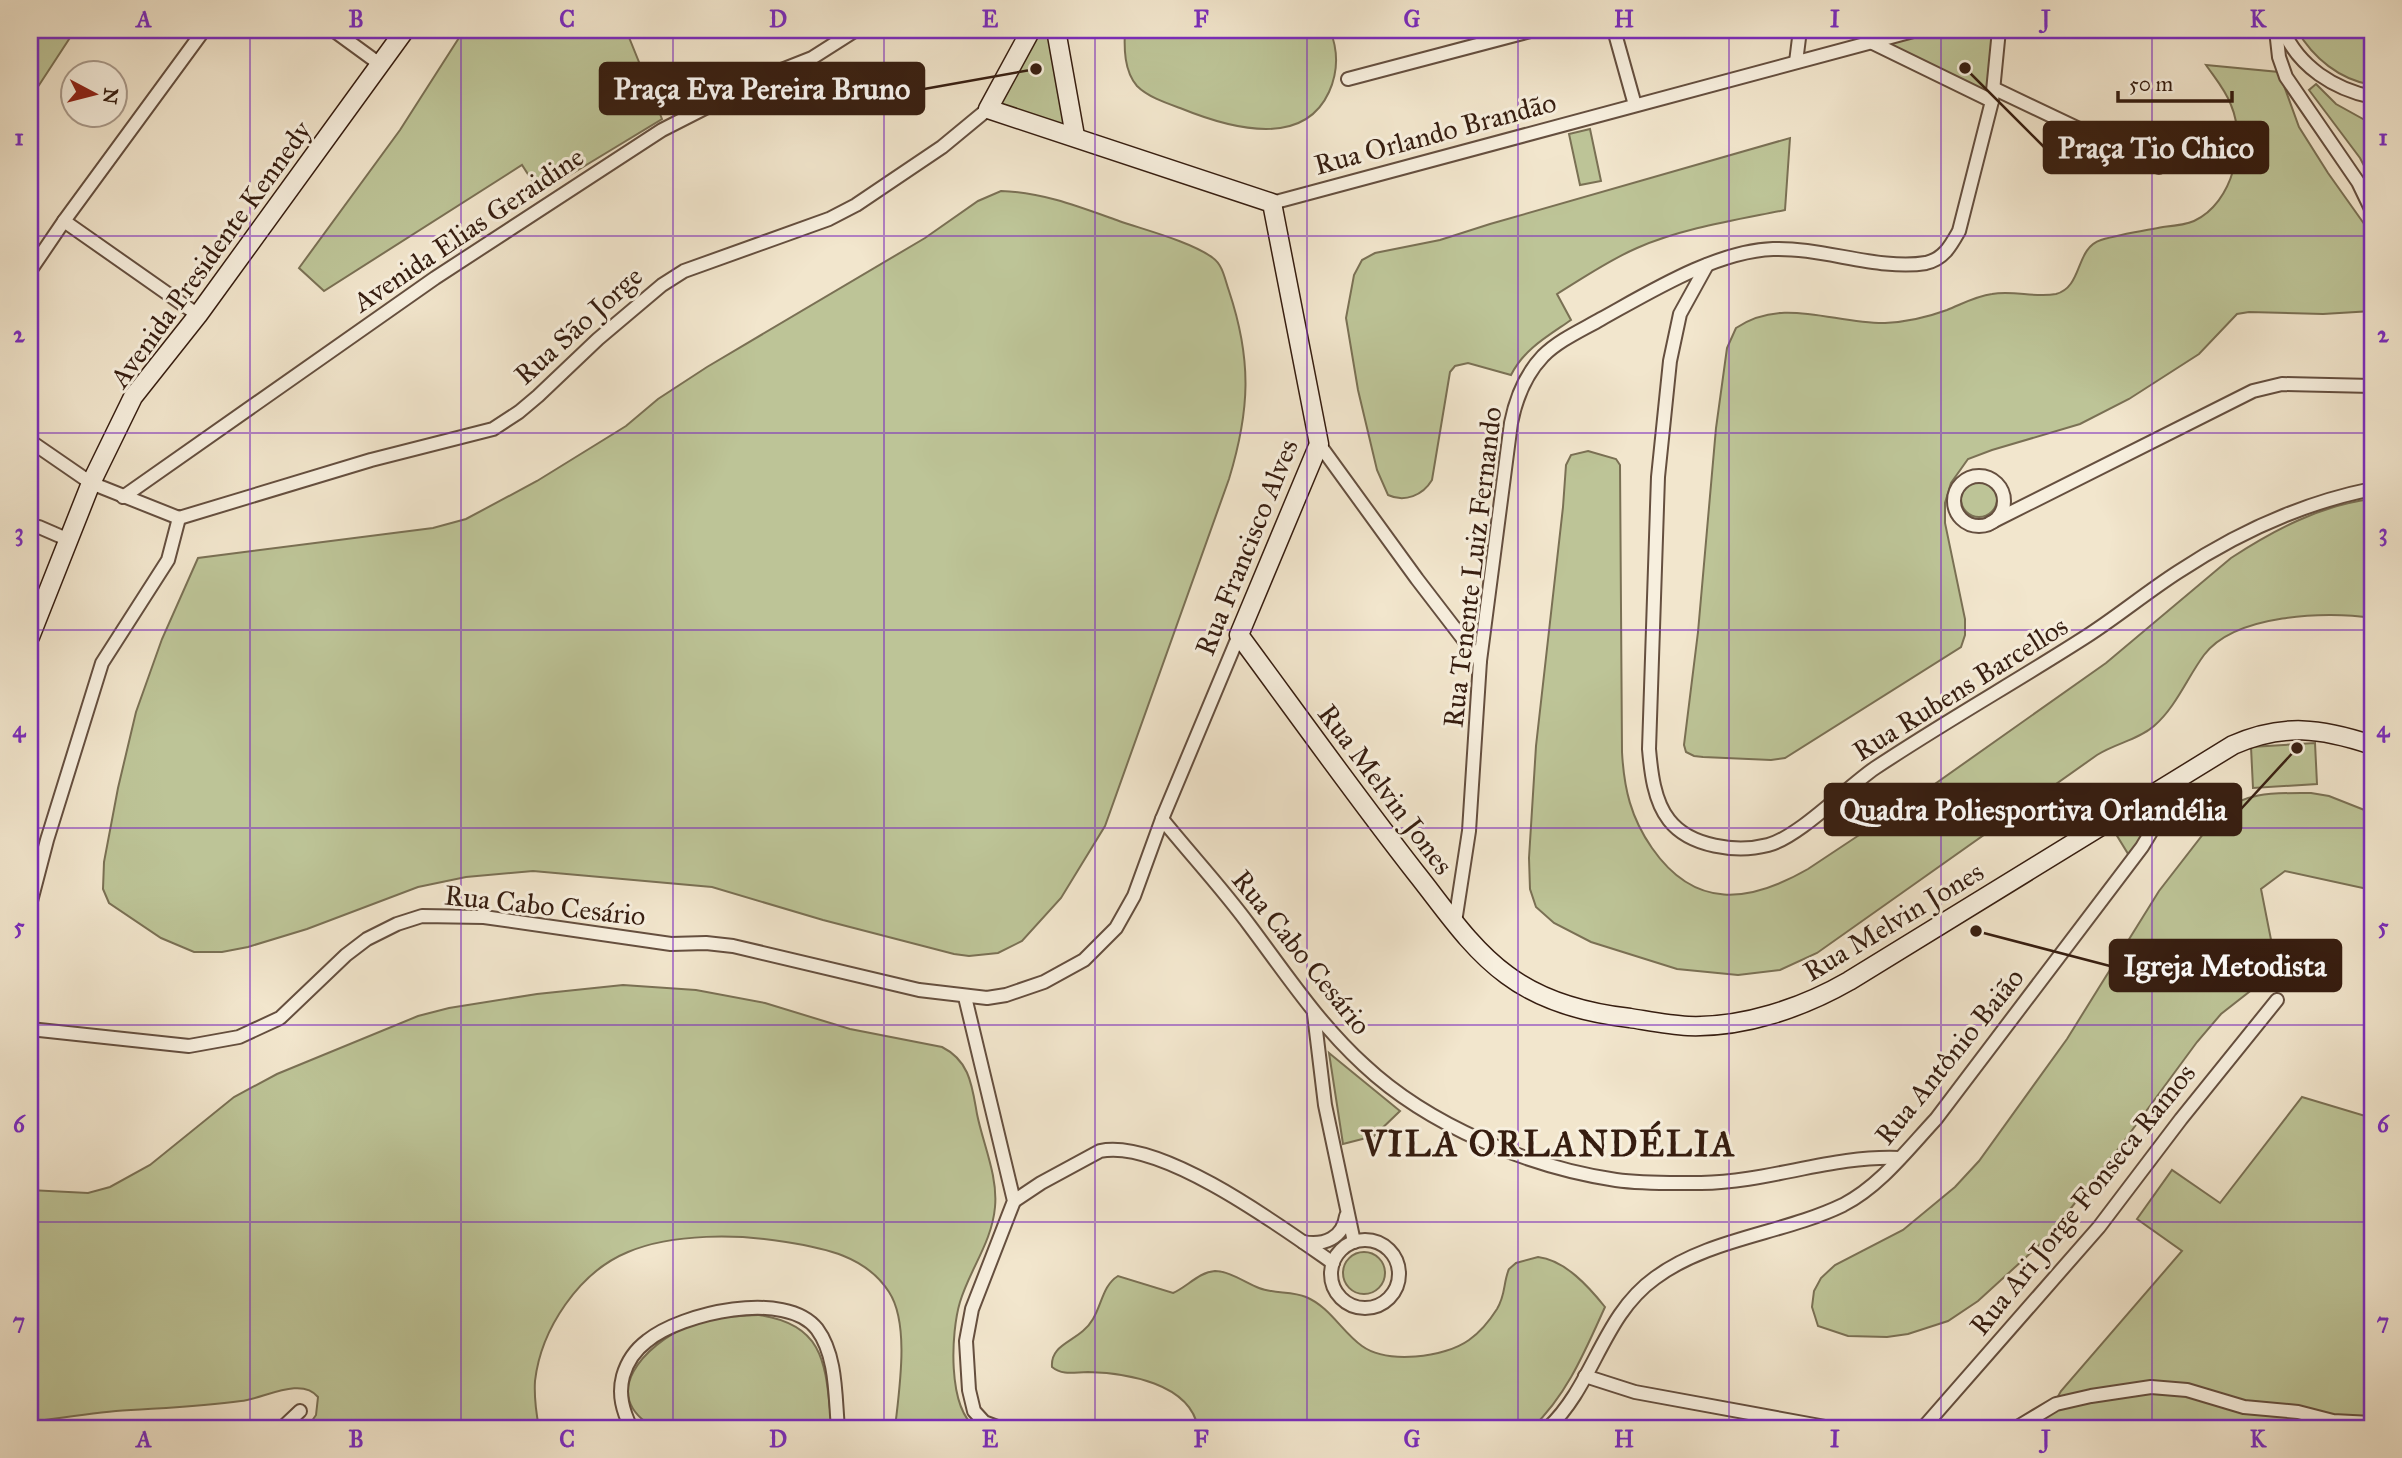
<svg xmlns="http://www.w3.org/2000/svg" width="2402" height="1458" font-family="'IM FELL Great Primer',serif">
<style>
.green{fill:#bdc497;stroke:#7a7054;stroke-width:2}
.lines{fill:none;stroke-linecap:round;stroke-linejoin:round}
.street-casing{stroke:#654f3f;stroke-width:16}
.secondary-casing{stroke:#361d10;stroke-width:21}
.street{stroke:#f7efde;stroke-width:12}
.secondary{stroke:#f7efde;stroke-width:18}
.grid{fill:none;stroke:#7b2cbf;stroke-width:2;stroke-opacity:0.55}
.labels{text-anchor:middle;stroke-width:6;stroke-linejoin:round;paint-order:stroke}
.street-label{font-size:28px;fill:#361d10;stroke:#f7efde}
.district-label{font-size:35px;font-weight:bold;letter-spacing:2px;fill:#361d10;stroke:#f7efde}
.leader{fill:none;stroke:#361d10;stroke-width:2.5}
.callout-dot{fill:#361d10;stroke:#f7efde;stroke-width:2.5}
.callout{fill:#361d10;stroke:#361d10;stroke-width:2.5}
.callout-label{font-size:30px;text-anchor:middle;font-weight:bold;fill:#fff}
.neatline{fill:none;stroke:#7b2cbf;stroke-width:2.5}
.grid-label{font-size:23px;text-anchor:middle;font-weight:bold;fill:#7b2cbf}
</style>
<rect width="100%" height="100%" fill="#f2e6cd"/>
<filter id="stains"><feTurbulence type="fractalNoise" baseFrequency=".00286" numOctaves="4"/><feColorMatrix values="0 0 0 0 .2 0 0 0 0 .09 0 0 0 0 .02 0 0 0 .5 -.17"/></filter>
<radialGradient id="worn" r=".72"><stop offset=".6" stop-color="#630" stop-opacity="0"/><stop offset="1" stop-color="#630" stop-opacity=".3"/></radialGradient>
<g class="green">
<path d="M 34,30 L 75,30 L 30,99 L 30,37 Z"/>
<path d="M 464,30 L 626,30 L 662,119 L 540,193 L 522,165 L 324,291 L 299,268 L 400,130 Z"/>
<path d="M 1031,30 L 1056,30 L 1075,136 L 988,109 Z"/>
<path d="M 1125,30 L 1330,30 C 1338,50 1338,72 1329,92 C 1302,151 1224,126 1180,108 C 1166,103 1148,97 1137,86 C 1124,71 1124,48 1125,30 Z"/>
<path d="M 1936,30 L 1995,30 L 1990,93 L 1886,44 Z"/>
<path d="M 2297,30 L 2372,30 L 2372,85 C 2340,80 2313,58 2297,30 Z"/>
<path d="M 2206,65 L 2279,72 L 2299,127 L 2328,173 L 2372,235 L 2372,311 L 2323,314 L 2249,312 L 2237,314 L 2199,354 L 2129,399 L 2080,424 L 1992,450 L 1968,459 L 1951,483 L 1945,503 L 1945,523 L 1965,619 L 1965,635 L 1961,647 L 1785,758 L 1771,760 L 1703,757 L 1694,756 L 1686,752 L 1684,745 L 1698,632 L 1716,428 L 1727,348 L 1736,328 C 1783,296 1834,324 1885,323 C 1906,322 1928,317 1947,310 C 1962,304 1976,296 1992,294 C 2013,290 2035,298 2056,294 C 2083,287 2075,248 2101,240 C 2121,234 2142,231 2163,227 C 2173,226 2185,225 2194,221 C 2233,203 2247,143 2231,105 C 2226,91 2215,78 2206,65 Z"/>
<path d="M 2316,84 L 2336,104 L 2372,124 L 2372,181 L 2360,158 L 2309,90 Z"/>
<path d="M 1590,129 L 1601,181 L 1580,185 L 1569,134 Z"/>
<path d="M 1790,138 L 1785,210 C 1736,220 1683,228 1637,248 C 1609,260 1583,278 1557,294 L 1571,320 C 1548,336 1524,349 1511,375 L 1468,363 L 1455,366 L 1450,372 L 1432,480 C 1423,495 1405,503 1388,495 L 1377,470 L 1358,390 L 1346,318 L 1354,275 L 1362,260 L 1375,253 L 1440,240 L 1490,224 Z"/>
<path d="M 1001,191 C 1042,192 1080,207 1119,221 C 1145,230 1192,242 1213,258 C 1223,265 1225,280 1229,291 C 1252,360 1250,410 1229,479 L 1105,826 L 1061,898 L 1022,941 L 998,953 L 969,956 L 954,954 L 823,920 L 712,887 L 533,871 L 466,877 L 418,887 L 307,929 L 248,947 L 222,952 L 194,952 L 161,938 L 109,903 L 103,889 L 104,862 L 118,788 L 136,712 L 162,639 L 198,558 L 433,528 L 466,519 L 537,481 L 626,426 L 658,399 L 707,367 L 925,238 L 978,201 Z"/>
<path d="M 1588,451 L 1616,459 L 1620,465 L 1622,752 C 1624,789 1631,818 1652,848 C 1695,910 1749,903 1808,869 L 1915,798 L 2106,663 L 2231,558 C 2274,530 2321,505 2372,499 L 2372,618 C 2326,611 2235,614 2204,655 C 2187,678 2176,707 2154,726 C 2138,740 2116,743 2097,755 L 1817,953 L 1780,970 L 1738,975 L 1677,969 L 1591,942 L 1554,923 L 1536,907 L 1530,889 L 1529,858 L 1536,746 L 1563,507 L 1566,465 L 1571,455 Z"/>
<circle cx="1979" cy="499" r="18"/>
<path d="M 2315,743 L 2317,784 L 2253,788 L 2251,747 Z"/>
<path d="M 2171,786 L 2135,849 L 2130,857 L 2111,826 Z"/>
<path d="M 2311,793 L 2329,796 L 2372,813 L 2372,890 L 2285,871 L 2261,889 L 2277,970 L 2221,1014 L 2197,1042 L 2116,1152 L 2047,1238 L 1978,1301 L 1948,1321 L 1908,1334 L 1887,1337 L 1848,1336 L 1818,1326 L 1812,1307 L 1814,1291 L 1821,1278 L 1835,1265 L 1903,1230 L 1955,1187 L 1979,1161 L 2067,1039 L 2159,891 L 2218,815 C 2243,791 2278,793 2311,793 Z"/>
<path d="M 623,985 L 696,990 L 765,1003 L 850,1029 L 942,1047 C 970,1061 972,1086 977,1114 C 983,1144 998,1176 995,1207 C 992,1242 970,1269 960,1302 C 951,1332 947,1407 976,1428 L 895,1428 C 899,1391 910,1324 889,1292 C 866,1256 824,1248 786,1242 C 739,1234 673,1233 628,1252 C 579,1272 541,1329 535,1381 C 534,1397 536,1412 539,1428 L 307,1428 L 316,1415 L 318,1397 C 301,1376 263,1399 241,1401 C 200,1407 158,1408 116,1411 C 87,1414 59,1418 30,1422 L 30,1190 L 88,1193 L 110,1187 L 150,1165 L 234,1097 L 277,1074 L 418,1016 L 449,1008 L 537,994 Z"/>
<path d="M 1329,1053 L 1400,1111 L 1374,1136 L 1343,1144 Z"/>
<path d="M 2302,1097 L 2372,1118 L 2372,1428 L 2040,1428 L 2061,1391 L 2182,1251 L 2137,1219 L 2172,1170 L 2220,1203 Z"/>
<circle cx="1364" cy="1273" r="21"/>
<path d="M 1538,1257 C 1565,1260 1589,1287 1605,1307 C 1585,1351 1567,1395 1532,1428 L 1198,1428 C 1190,1383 1126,1373 1088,1372 C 1075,1372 1063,1376 1052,1367 C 1050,1342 1080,1342 1093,1319 C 1102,1304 1103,1285 1118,1276 L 1173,1293 C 1187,1287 1199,1272 1215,1271 C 1229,1271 1246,1283 1259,1288 C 1274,1294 1292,1291 1306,1297 C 1330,1307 1342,1332 1362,1346 C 1387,1364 1444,1358 1469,1340 C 1479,1333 1490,1320 1497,1309 C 1506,1294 1503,1283 1509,1269 L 1516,1263 Z"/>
<path d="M 759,1315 C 829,1325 825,1370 832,1428 L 655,1428 C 596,1395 646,1344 688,1326 C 710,1317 736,1316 759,1315 Z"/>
</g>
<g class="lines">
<defs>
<g id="street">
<path d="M 333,30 L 381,65"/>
<path d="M 1614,30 L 1635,105"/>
<path d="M 2276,30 L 2279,57 L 2286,77 L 2358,182 L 2372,211"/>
<path d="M 2283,30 C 2299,67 2334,89 2372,97"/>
<path d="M 1873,43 L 1992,101"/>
<path d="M 1796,62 L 1800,30"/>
<path d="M 1348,79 L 1534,30"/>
<path d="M 1995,89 L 2159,167"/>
<path d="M 1272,203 L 1917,30"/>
<path d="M 64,221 L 198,315"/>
<path d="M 1707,265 L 1680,314 L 1670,361 L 1658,477 L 1649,749 C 1651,772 1654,801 1669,820 C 1690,847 1737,853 1768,845 C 1799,837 1846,788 1875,768 C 1944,722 2017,681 2087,636 C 2118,616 2147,592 2178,572 C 2237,533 2303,503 2372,489"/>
<path d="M 30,271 L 64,221 L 204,30"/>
<path d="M 30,441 L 91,483 L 179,518 L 371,460 L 493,429 L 519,412 L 538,396 L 598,339 L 662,285 L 684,271 L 829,219 L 856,205 L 942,147 L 988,109"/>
<path d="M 1319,444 L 1417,579 L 1480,661"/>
<circle cx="1979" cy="501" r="25"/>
<path d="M 123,497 L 435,278 L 662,130 L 774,73 L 812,58 L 856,30"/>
<path d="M 1990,523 L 2253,391 L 2282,384 L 2372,386"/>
<path d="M 30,530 L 39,527 L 69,540"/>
<path d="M 1162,819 C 1191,855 1223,889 1250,926 C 1286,974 1319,1024 1364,1065 C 1429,1126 1529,1167 1616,1180 C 1644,1184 1673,1183 1701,1183 C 1770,1182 1832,1155 1900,1158"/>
<path d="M 30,905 L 47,840 L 102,663 L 168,560 L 179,518"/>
<path d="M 1455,922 L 1469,831 L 1480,661 L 1511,423 C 1516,398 1525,375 1543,356 C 1559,340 1582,330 1601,319 C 1650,292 1716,251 1773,249 C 1821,247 1881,271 1926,263 C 1944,259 1951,245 1959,231 L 1992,101 L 1999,30"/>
<path d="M 965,997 L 1014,1201 L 972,1309 L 966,1341 L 969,1390 L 974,1411 L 984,1422 L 1000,1428"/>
<path d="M 1314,1014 L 1325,1105 L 1354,1242"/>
<path d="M 30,1029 L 189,1046 L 239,1037 L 280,1018 L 346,955 L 367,939 L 397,924 L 422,916 L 484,917 L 671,944 L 706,943 L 733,946 L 919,990 L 987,998 L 1006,995 L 1044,982 L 1084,960 L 1116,928 L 1134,896 L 1162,819 L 1239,635"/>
<path d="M 1014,1201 L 1041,1183 L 1100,1151 C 1161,1138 1283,1228 1333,1263"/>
<circle cx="1365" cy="1274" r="34"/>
<path d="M 1303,1242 C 1324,1246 1343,1238 1346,1216"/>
<path d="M 1585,1376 L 1635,1392 L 1831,1428"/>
<path d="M 282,1428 L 300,1411"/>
<path d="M 631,1428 C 623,1411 618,1395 623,1376 C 627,1362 635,1350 647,1341 C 681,1313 786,1289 817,1329 C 837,1356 835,1397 838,1428"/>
<path d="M 1548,1428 C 1594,1385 1602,1316 1655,1278 C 1709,1238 1783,1234 1843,1205 C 1880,1186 1908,1149 1936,1119 L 2142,847 L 2163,812 L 2176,781"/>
<path d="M 1923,1428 L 2099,1227 L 2181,1119 L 2277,1000"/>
<path d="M 2016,1428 L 2056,1404 L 2091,1396 L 2151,1387 L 2187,1390 L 2244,1407 L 2298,1412 L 2333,1421 L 2372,1423"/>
</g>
<g id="secondary">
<path d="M 1031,30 L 988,109 L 1272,203 L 1319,444 L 1239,635 C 1298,715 1355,795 1416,873 C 1444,908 1470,948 1507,975 C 1543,1002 1586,1013 1630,1018 C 1649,1021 1669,1025 1688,1026 C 1743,1028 1802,1008 1849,981 L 2233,745 C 2283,723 2321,728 2372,745"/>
<path d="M 1056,30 L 1075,136"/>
<path d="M 30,637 L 91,483 L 133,397 L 198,315 L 405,30"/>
</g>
</defs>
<use href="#street" class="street-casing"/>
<use href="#secondary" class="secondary-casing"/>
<use href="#street" class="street"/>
<use href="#secondary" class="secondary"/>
</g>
<path class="grid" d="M 250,30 L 250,1428M 461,30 L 461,1428M 673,30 L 673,1428M 884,30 L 884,1428M 1095,30 L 1095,1428M 1307,30 L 1307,1428M 1518,30 L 1518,1428M 1729,30 L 1729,1428M 1941,30 L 1941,1428M 2152,30 L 2152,1428M 30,236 L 2372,236M 30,433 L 2372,433M 30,630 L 2372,630M 30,828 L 2372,828M 30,1025 L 2372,1025M 30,1222 L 2372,1222"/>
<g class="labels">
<g class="street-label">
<text transform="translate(1435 133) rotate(-15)" y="10">Rua Orlando Brandão</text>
<text transform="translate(468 229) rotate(-34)" y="10">Avenida Elias Geraidine</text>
<text transform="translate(210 254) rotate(-54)" y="10">Avenida Presidente Kennedy</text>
<text transform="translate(578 325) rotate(-42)" y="10">Rua São Jorge</text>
<text transform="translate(1246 547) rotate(-68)" y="10">Rua Francisco Alves</text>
<text transform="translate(1472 567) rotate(-83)" y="10">Rua Tenente Luiz Fernando</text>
<text transform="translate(1960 688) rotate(-32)" y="10">Rua Rubens Barcellos</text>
<text transform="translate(1386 789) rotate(53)" y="10">Rua Melvin Jones</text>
<text transform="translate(545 905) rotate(6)" y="10">Rua Cabo Cesário</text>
<text transform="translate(1893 921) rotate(-31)" y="10">Rua Melvin Jones</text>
<text transform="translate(1302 952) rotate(51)" y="10">Rua Cabo Cesário</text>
<text transform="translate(1949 1056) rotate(-51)" y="10">Rua Antônio Baião</text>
<text transform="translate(2082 1199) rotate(-51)" y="10">Rua Ari Jorge Fonseca Ramos</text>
</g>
<g class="district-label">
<text x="1549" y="1156">VILA ORLANDÉLIA</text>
</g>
</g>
<path class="leader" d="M1036 69L924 89M1965 68L2044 147M2297 748L2241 809M1976 931L2110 966"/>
<g class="callout-dot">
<circle cx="1036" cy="69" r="7"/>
<circle cx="1965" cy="68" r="7"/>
<circle cx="2297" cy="748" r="7"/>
<circle cx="1976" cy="931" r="7"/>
</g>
<g class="callout">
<rect x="600" y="63" width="324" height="51" rx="7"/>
<rect x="2044" y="122" width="224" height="51" rx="7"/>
<rect x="1825" y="784" width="416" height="51" rx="7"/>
<rect x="2110" y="940" width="231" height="51" rx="7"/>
</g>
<g class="callout-label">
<text x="762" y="99">Praça Eva Pereira Bruno</text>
<text x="2156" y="158">Praça Tio Chico</text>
<text x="2033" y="820">Quadra Poliesportiva Orlandélia</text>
<text x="2225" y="976">Igreja Metodista</text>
</g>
<rect width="2402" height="1458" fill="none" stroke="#f2e6cd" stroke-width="77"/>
<g transform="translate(94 94) rotate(97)"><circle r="33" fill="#f7efde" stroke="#aa9b8c" stroke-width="2"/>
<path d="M0-5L12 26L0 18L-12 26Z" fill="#8f2418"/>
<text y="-10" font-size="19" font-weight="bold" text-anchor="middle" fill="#361d10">N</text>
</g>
<path d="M2118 91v10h114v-10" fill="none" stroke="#361d10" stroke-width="3.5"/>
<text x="2129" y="91" font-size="21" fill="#361d10" stroke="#f7efde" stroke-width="5" paint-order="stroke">50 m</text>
<rect x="38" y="38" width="2326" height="1382" class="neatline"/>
<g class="grid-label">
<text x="144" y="27">A</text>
<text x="356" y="27">B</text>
<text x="567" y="27">C</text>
<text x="778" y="27">D</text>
<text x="990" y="27">E</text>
<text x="1201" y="27">F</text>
<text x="1412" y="27">G</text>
<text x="1624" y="27">H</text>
<text x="1835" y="27">I</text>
<text x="2046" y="27">J</text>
<text x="2258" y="27">K</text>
<text x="19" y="145">1</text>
<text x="2383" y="145">1</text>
<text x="19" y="342">2</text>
<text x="2383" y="342">2</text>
<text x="19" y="540">3</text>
<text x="2383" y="540">3</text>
<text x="19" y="737">4</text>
<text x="2383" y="737">4</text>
<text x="19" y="934">5</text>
<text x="2383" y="934">5</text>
<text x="19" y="1132">6</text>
<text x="2383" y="1132">6</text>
<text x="19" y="1329">7</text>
<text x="2383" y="1329">7</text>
<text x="144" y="1447">A</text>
<text x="356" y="1447">B</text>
<text x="567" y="1447">C</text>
<text x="778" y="1447">D</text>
<text x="990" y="1447">E</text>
<text x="1201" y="1447">F</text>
<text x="1412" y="1447">G</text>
<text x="1624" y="1447">H</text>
<text x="1835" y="1447">I</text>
<text x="2046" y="1447">J</text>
<text x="2258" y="1447">K</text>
</g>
<rect width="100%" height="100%" filter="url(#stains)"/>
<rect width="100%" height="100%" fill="url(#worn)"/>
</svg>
